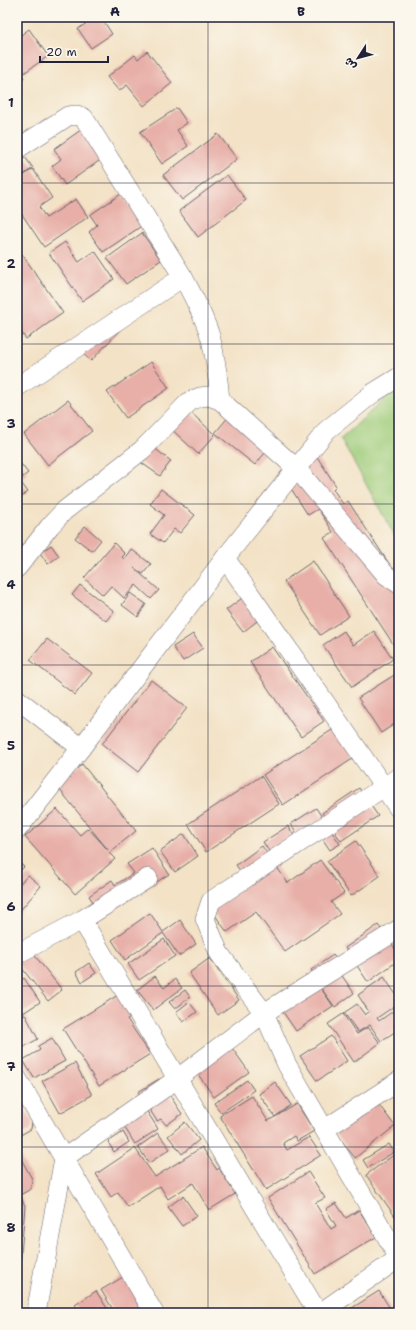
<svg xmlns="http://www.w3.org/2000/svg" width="416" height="1330" font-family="'Shantell Sans','Playpen Sans Arabic',sans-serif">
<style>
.green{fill:#9fcc7a;stroke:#60775a}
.building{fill:#e7afa7}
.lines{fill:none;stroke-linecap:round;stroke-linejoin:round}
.minor-casing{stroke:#6b656c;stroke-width:20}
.minor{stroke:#fff;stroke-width:19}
.grid{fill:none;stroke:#22223b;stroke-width:1;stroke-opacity:0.55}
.neatline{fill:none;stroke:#22223b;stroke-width:1.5}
.grid-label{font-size:13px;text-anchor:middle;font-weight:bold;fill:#22223b}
</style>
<rect width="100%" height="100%" fill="#fbf7ec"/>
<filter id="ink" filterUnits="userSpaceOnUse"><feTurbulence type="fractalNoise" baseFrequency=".025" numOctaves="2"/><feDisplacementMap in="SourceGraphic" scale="8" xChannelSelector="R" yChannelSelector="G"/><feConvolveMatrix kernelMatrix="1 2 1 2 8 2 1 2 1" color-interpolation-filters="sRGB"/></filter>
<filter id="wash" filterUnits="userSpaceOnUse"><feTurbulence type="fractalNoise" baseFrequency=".012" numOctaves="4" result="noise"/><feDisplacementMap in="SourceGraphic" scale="16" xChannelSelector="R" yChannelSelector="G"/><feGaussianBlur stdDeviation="0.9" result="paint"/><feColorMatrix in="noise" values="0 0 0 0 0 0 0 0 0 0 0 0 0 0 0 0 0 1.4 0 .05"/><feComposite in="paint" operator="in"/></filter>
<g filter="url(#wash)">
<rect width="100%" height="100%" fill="#f3e2c6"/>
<path class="green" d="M 399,388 L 399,544 L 341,439 L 392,392 Z"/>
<g id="blocks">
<g class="building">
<path d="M 96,17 L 101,17 L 112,34 L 91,48 L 78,29 Z"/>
<path d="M 29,29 L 48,56 L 24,73 L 17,63 L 17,38 Z"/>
<path d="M 147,51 L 172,83 L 144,106 L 127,85 L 119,91 L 107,77 L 135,55 L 138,59 Z"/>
<path d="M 17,68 L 24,78 L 17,83 Z"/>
<path d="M 177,108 L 187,123 L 177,130 L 188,146 L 162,164 L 140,132 Z"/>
<path d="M 85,127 L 106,156 L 65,185 L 52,166 L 61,159 L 54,149 Z"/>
<path d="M 218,134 L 237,159 L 182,200 L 163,175 Z"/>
<path d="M 25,157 L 33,168 L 17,179 L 17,162 Z"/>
<path d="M 33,169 L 52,198 L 39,207 L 46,218 L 76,199 L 88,217 L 44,247 L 17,207 L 17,180 Z"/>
<path d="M 227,175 L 246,200 L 198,237 L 179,211 Z"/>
<path d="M 121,194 L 143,225 L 103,252 L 89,232 L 97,225 L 90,215 Z"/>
<path d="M 142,233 L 161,260 L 126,284 L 107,258 Z"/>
<path d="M 65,242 L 79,262 L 95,251 L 114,279 L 82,301 L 49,253 Z"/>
<path d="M 22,254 L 63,313 L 26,339 L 17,326 L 17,257 Z"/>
<path d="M 121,329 L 91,361 L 79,350 Z"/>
<path d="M 151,362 L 169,388 L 126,418 L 107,392 Z"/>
<path d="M 68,400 L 92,431 L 48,465 L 24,434 Z"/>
<path d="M 184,406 L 215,435 L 198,454 L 167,425 Z"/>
<path d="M 234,410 L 270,447 L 255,465 L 215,433 Z"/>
<path d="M 144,440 L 171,461 L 160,476 L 132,456 Z"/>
<path d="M 314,452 L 336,486 L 333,489 L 343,504 L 348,501 L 399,579 L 399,653 L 324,538 L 333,532 L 318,509 L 308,515 L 281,473 Z"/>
<path d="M 17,459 L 28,473 L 19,480 L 28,492 L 17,500 Z"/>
<path d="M 161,489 L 195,515 L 180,533 L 174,529 L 163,543 L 150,534 L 164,515 L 150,504 Z"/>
<path d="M 85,526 L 101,540 L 92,551 L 75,538 Z"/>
<path d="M 114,543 L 125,554 L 122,557 L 124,559 L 131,549 L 151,564 L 143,574 L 134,568 L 159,590 L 151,599 L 136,585 L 124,598 L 111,586 L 103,595 L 84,578 Z"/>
<path d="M 51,545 L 59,556 L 48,564 L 40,553 Z"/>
<path d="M 313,561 L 349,616 L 320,635 L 284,581 Z"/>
<path d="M 80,585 L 114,611 L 106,621 L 72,595 Z"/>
<path d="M 130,593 L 146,604 L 138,617 L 122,605 Z"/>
<path d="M 249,593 L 265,615 L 243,632 L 226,610 Z"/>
<path d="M 344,631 L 353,645 L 374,631 L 393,659 L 352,687 L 323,645 Z"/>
<path d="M 193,634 L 203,648 L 183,661 L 173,647 Z"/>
<path d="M 47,639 L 92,673 L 75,695 L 30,660 Z"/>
<path d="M 272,647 L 324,721 L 301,737 L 250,662 Z"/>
<path d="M 399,672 L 399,721 L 381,733 L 358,698 Z"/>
<path d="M 151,680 L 187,708 L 138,772 L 102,744 Z"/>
<path d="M 335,728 L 354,758 L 283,805 L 263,775 Z"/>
<path d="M 82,764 L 136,831 L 109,853 L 115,859 L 75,894 L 25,837 L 57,809 L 80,835 L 88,828 L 108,850 L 56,785 Z"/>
<path d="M 261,776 L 279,804 L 206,852 L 188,824 Z"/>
<path d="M 359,788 L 378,816 L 341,841 L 322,813 Z"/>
<path d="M 316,808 L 340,844 L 330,850 L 317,831 L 302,841 L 291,824 Z"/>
<path d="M 288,826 L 301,846 L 276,862 L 263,842 Z"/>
<path d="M 184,834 L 198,856 L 175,872 L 160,851 Z"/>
<path d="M 356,841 L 380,876 L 351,896 L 327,861 Z"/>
<path d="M 262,846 L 288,883 L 320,860 L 344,893 L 331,902 L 340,914 L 285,952 L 256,912 L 227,932 L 205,901 L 243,875 L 236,865 Z"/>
<path d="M 152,848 L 169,874 L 103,917 L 89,896 L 112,880 L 115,885 L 134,873 L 127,864 Z"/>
<path d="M 17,861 L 24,867 L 17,874 Z"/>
<path d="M 28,875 L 41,886 L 17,914 L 17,887 Z"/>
<path d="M 150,913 L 163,932 L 180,920 L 196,944 L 179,956 L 163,933 L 125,960 L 112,940 Z"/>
<path d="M 378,925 L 399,954 L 399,960 L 368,982 L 345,948 Z"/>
<path d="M 164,939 L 175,956 L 139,980 L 128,964 Z"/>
<path d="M 28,947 L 62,990 L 48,1001 L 17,962 Z"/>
<path d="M 333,955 L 343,969 L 321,984 L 311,970 Z"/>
<path d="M 210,958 L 239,1000 L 218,1015 L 189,973 Z"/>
<path d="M 89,963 L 96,973 L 82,982 L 76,972 Z"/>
<path d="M 340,973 L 354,993 L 335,1007 L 320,987 Z"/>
<path d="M 311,974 L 333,1006 L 296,1031 L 274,999 Z"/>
<path d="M 155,976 L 164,988 L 175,979 L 182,988 L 153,1010 L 137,990 Z"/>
<path d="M 384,977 L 399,999 L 399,1003 L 377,1018 L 379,1021 L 396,1009 L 399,1014 L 399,1029 L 381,1041 L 370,1025 L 358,1032 L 344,1013 L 357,1004 L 365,1015 L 369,1012 L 358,995 Z"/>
<path d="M 24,978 L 40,1002 L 17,1017 L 17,983 Z"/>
<path d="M 185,990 L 190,997 L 175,1009 L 169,1002 Z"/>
<path d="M 118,995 L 131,1016 L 127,1019 L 150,1054 L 99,1086 L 63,1029 Z"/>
<path d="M 189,1002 L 197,1012 L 183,1022 L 176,1012 Z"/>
<path d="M 25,1014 L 38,1039 L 20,1049 L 17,1043 L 17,1018 Z"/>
<path d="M 343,1014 L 357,1034 L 368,1027 L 380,1043 L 354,1062 L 328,1024 Z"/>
<path d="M 331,1036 L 347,1061 L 317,1081 L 300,1056 Z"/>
<path d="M 52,1038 L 65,1061 L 34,1078 L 23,1060 L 40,1050 L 38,1046 Z"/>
<path d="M 225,1038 L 249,1072 L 214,1097 L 190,1063 Z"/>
<path d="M 75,1063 L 92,1095 L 60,1113 L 42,1081 Z"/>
<path d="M 159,1079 L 182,1114 L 166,1125 L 161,1119 L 157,1121 L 138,1092 Z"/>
<path d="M 247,1080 L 254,1090 L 221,1113 L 214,1103 Z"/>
<path d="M 275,1082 L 291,1105 L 275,1117 L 259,1094 Z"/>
<path d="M 17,1095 L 32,1122 L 31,1129 L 17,1137 Z"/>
<path d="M 252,1096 L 268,1121 L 297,1104 L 314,1131 L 297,1141 L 294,1136 L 283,1143 L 287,1150 L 309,1137 L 321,1155 L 266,1190 L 220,1116 Z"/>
<path d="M 376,1101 L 395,1126 L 355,1158 L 335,1132 Z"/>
<path d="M 143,1105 L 158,1129 L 135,1144 L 120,1120 Z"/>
<path d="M 185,1122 L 199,1140 L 182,1154 L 168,1136 Z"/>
<path d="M 123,1132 L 129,1142 L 114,1152 L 108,1142 Z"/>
<path d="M 158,1133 L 170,1149 L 149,1163 L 138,1147 Z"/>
<path d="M 389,1144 L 394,1152 L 368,1168 L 363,1160 Z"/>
<path d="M 202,1147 L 217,1170 L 219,1168 L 235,1194 L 209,1210 L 193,1183 L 168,1199 L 160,1186 L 128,1207 L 118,1192 L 111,1197 L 96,1174 L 135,1148 L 155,1177 Z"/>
<path d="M 17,1151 L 32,1179 L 31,1189 L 20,1195 L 25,1206 L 20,1266 L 17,1265 Z"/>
<path d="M 399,1151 L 399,1222 L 366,1175 Z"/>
<path d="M 308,1172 L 325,1198 L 315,1203 L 331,1229 L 336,1226 L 326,1209 L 336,1203 L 346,1218 L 359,1210 L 376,1237 L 315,1274 L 268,1198 Z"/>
<path d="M 183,1196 L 197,1216 L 182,1226 L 168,1207 Z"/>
<path d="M 128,1274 L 141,1294 L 134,1298 L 143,1313 L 115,1313 L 101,1290 Z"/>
<path d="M 96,1291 L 110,1313 L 80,1313 L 75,1305 Z"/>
<path d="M 379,1291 L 393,1313 L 344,1313 Z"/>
</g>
</g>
</g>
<g filter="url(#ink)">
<use href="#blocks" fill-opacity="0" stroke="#6b656c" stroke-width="1"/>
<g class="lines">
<defs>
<g id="minor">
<path d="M 17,149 L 68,116 L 77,115 L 84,118 L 183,277 C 193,296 204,316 210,336 C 216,357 218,378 220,400"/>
<path d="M 17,387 L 183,277"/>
<path d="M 225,558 L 399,809"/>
<path d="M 17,568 L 50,526 L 64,511 L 142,450 L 190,401 L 200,397 L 209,396 L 220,400 L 297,469 L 386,575 L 399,584"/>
<path d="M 17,699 L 81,748"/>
<path d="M 17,830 L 81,748 L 225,558 L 327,430 L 373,393 L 399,377"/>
<path d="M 82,920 L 318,1313"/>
<path d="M 17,954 L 82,920 L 148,878"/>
<path d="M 17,1078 L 154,1313"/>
<path d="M 325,1129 L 399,1081"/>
<path d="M 36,1313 L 64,1158 L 177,1079 L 264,1013 L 399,929"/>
<path d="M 320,1313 L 399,1258 L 287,1065 L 264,1013 L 219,953 L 205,919 L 211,901 L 399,777"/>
</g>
</defs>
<use href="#minor" class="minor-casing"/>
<use href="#minor" class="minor"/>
</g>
</g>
<path class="grid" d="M 208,17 L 208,1313M 17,183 L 399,183M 17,344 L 399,344M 17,504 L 399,504M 17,665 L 399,665M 17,826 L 399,826M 17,986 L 399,986M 17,1147 L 399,1147"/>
<rect width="416" height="1330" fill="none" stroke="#fbf7ec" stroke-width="44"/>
<g transform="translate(358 58) rotate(234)" stroke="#fbf7ec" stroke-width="3" paint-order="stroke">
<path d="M0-3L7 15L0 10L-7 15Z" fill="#22223b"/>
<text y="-6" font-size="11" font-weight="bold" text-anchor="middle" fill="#22223b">ش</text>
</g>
<path d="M40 56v6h68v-6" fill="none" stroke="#22223b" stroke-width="2"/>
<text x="46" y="56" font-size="12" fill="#22223b" stroke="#fbf7ec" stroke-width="3" paint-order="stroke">20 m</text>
<rect x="22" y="22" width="372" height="1286" class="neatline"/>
<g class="grid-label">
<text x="115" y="16">A</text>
<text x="301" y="16">B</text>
<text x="11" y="107">1</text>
<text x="11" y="268">2</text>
<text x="11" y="428">3</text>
<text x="11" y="589">4</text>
<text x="11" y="750">5</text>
<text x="11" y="911">6</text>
<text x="11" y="1071">7</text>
<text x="11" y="1232">8</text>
</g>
</svg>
